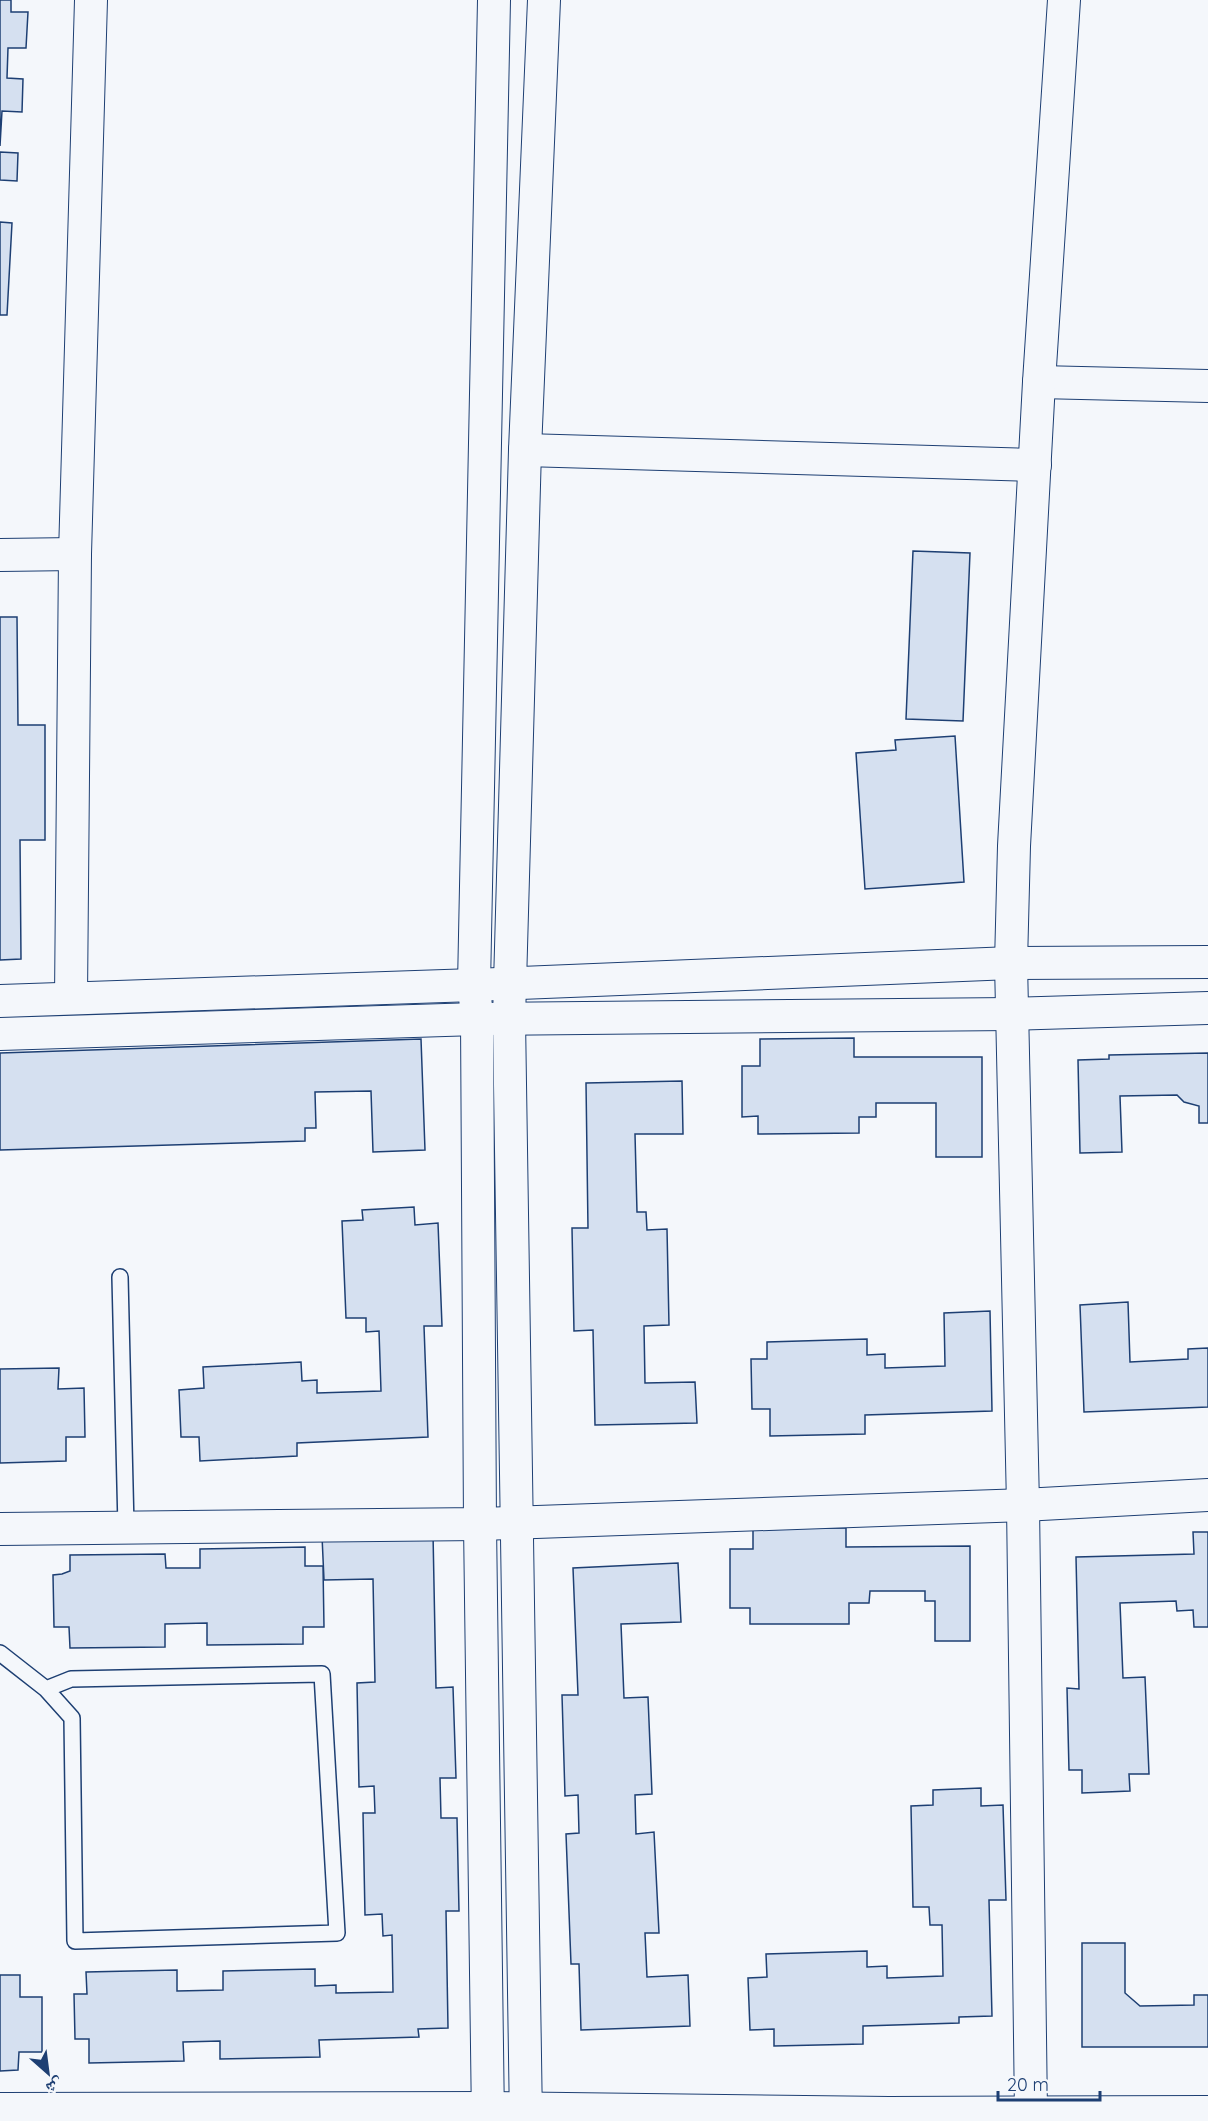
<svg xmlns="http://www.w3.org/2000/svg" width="1208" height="2121" font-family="Quicksand,'Noto Naskh Arabic',sans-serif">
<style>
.building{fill:#d5e0f0;stroke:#1d3f73;stroke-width:1.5}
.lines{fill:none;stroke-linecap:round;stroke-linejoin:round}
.service-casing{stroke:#1d3f73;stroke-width:18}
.minor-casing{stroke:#1d3f73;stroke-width:34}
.service{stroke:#f4f7fb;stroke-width:15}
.minor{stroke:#f4f7fb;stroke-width:32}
</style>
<rect width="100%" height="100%" fill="#f4f7fb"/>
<g class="building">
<path d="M 0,0 L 11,0 L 11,12 L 28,12 L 26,48 L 8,48 L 7,78 L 23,79 L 22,112 L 2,111 L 0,146 Z"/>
<path d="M 0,152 L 18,153 L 17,181 L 0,180 Z"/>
<path d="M 0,222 L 12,223 L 7,315 L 0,315 Z"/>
<path d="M 913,551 L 970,553 L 963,721 L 906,719 Z"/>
<path d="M 0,617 L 17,617 L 18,725 L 45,725 L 45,840 L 20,840 L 21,959 L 0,960 Z"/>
<path d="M 955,736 L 964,882 L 865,889 L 856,753 L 896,750 L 895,740 Z"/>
<path d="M 854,1038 L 854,1057 L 982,1057 L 982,1157 L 936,1157 L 936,1103 L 876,1103 L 876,1117 L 859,1117 L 859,1133 L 758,1134 L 758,1116 L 742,1117 L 742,1066 L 760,1066 L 760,1039 Z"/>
<path d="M 421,1039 L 425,1150 L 373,1152 L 371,1091 L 315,1092 L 316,1128 L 305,1128 L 305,1141 L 0,1150 L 0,1053 Z"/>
<path d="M 1208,1053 L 1208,1123 L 1199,1123 L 1199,1106 L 1184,1102 L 1177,1095 L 1120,1096 L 1122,1152 L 1080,1153 L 1078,1060 L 1109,1059 L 1109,1055 Z"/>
<path d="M 682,1081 L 683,1134 L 635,1134 L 637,1212 L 646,1212 L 647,1230 L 667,1229 L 669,1325 L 644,1326 L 645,1383 L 695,1382 L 697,1423 L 595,1425 L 593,1330 L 574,1331 L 572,1228 L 588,1228 L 586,1083 Z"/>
<path d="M 414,1207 L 415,1225 L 438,1223 L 442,1326 L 424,1326 L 428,1437 L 297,1443 L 297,1456 L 200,1461 L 199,1437 L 181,1437 L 179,1390 L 204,1388 L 203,1367 L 301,1362 L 302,1381 L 317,1380 L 317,1393 L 381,1391 L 379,1331 L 366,1332 L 366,1318 L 346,1318 L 342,1221 L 363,1220 L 362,1210 Z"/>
<path d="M 1128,1302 L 1130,1362 L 1188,1359 L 1188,1349 L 1208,1348 L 1208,1407 L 1084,1412 L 1080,1305 Z"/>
<path d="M 990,1311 L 992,1411 L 865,1415 L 865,1434 L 770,1436 L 770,1409 L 752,1409 L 751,1359 L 767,1359 L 767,1342 L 867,1339 L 867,1355 L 885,1354 L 885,1368 L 945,1366 L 944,1313 Z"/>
<path d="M 59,1368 L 58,1389 L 84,1388 L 85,1437 L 66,1437 L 66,1461 L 0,1463 L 0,1369 Z"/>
<path d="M 753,1528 L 846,1528 L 846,1547 L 970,1546 L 970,1641 L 935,1641 L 935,1601 L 925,1601 L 925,1591 L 870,1591 L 869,1603 L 849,1603 L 849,1624 L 750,1624 L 750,1608 L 730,1608 L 730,1549 L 753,1549 Z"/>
<path d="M 1193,1532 L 1208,1532 L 1208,1627 L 1194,1627 L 1193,1610 L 1177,1611 L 1176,1601 L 1120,1603 L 1123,1678 L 1145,1677 L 1149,1774 L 1129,1774 L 1130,1791 L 1082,1793 L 1082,1770 L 1069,1770 L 1067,1688 L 1079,1689 L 1076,1557 L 1194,1554 Z"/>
<path d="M 433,1533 L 436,1688 L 453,1687 L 456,1778 L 440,1778 L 441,1818 L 457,1818 L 459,1911 L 446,1911 L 448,2028 L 418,2029 L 419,2037 L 319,2040 L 320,2057 L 220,2059 L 220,2041 L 183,2042 L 184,2061 L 89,2063 L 89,2039 L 75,2039 L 74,1994 L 87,1994 L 86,1972 L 177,1970 L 177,1991 L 223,1990 L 223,1971 L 315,1969 L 315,1986 L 336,1985 L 336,1993 L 393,1992 L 392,1935 L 383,1936 L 382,1914 L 365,1915 L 363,1813 L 375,1813 L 374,1786 L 359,1787 L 357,1683 L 375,1682 L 373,1579 L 324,1580 L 322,1536 Z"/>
<path d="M 305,1547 L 305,1566 L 323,1566 L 324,1627 L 303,1627 L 303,1644 L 207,1645 L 207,1623 L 165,1624 L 165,1647 L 70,1648 L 69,1627 L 54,1627 L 53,1575 L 62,1574 L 70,1571 L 70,1555 L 165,1554 L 166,1568 L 200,1568 L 200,1549 Z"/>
<path d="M 678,1563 L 681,1622 L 621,1624 L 624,1698 L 648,1697 L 652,1794 L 635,1795 L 636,1834 L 654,1832 L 659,1933 L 645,1933 L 647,1977 L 688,1975 L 690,2026 L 581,2030 L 579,1964 L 571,1964 L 566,1834 L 579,1833 L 578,1795 L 565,1796 L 562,1695 L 578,1695 L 573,1568 Z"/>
<path d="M 981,1788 L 981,1806 L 1003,1805 L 1006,1900 L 989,1900 L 992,2016 L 959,2017 L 959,2023 L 863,2026 L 863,2044 L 774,2046 L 774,2029 L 750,2030 L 748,1978 L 767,1977 L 766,1954 L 867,1951 L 867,1967 L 887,1966 L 887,1978 L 943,1976 L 942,1925 L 930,1925 L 929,1907 L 913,1907 L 911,1806 L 933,1805 L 933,1790 Z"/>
<path d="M 1082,1943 L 1125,1943 L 1125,1993 L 1140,2006 L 1194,2005 L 1194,1995 L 1208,1995 L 1208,2047 L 1082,2047 Z"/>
<path d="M 0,1975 L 20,1975 L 20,1997 L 42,1997 L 42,2052 L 19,2052 L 18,2070 L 0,2071 Z"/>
</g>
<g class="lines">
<defs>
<g id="service">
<path d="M 120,1277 L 126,1527"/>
<path d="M 0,1653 L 46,1689 L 72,1718 L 75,1941 L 337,1933 L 322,1674 L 71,1679 L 46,1689"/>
</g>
<g id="minor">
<path d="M 1039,382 L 1208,386"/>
<path d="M 525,450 L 1035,465"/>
<path d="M 0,555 L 75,554"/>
<path d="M 71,998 L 75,554 L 91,0"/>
<path d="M 0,1001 L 474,985 L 1011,963 L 1208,962"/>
<path d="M 0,1034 L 477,1019 L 1011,1014 L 1208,1008"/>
<path d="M 0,1529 L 480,1524 L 1023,1505 L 1208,1495"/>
<path d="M 0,2109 L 488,2108 L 889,2113 L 1208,2112"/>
<path d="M 1031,2113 L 1023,1505 L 1011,963 L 1014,846 L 1039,382 L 1064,0"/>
<path d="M 488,2121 L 480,1524 L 477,1019 L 474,985 L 494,0"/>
<path d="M 526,2121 L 509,1019 L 525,450 L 544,0"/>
</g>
</defs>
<use href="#service" class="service-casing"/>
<use href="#minor" class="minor-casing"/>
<use href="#service" class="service"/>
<use href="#minor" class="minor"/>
</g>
<g transform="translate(48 2073) rotate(152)" stroke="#f4f7fb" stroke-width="4.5" paint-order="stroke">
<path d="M0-4.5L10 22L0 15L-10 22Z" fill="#1d3f73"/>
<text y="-9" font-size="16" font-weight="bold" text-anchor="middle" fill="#1d3f73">ش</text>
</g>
<path d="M998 2091v9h102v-9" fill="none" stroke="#1d3f73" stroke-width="3"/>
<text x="1007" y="2091" font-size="18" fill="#1d3f73" stroke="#f4f7fb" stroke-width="4.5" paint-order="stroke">20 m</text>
</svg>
